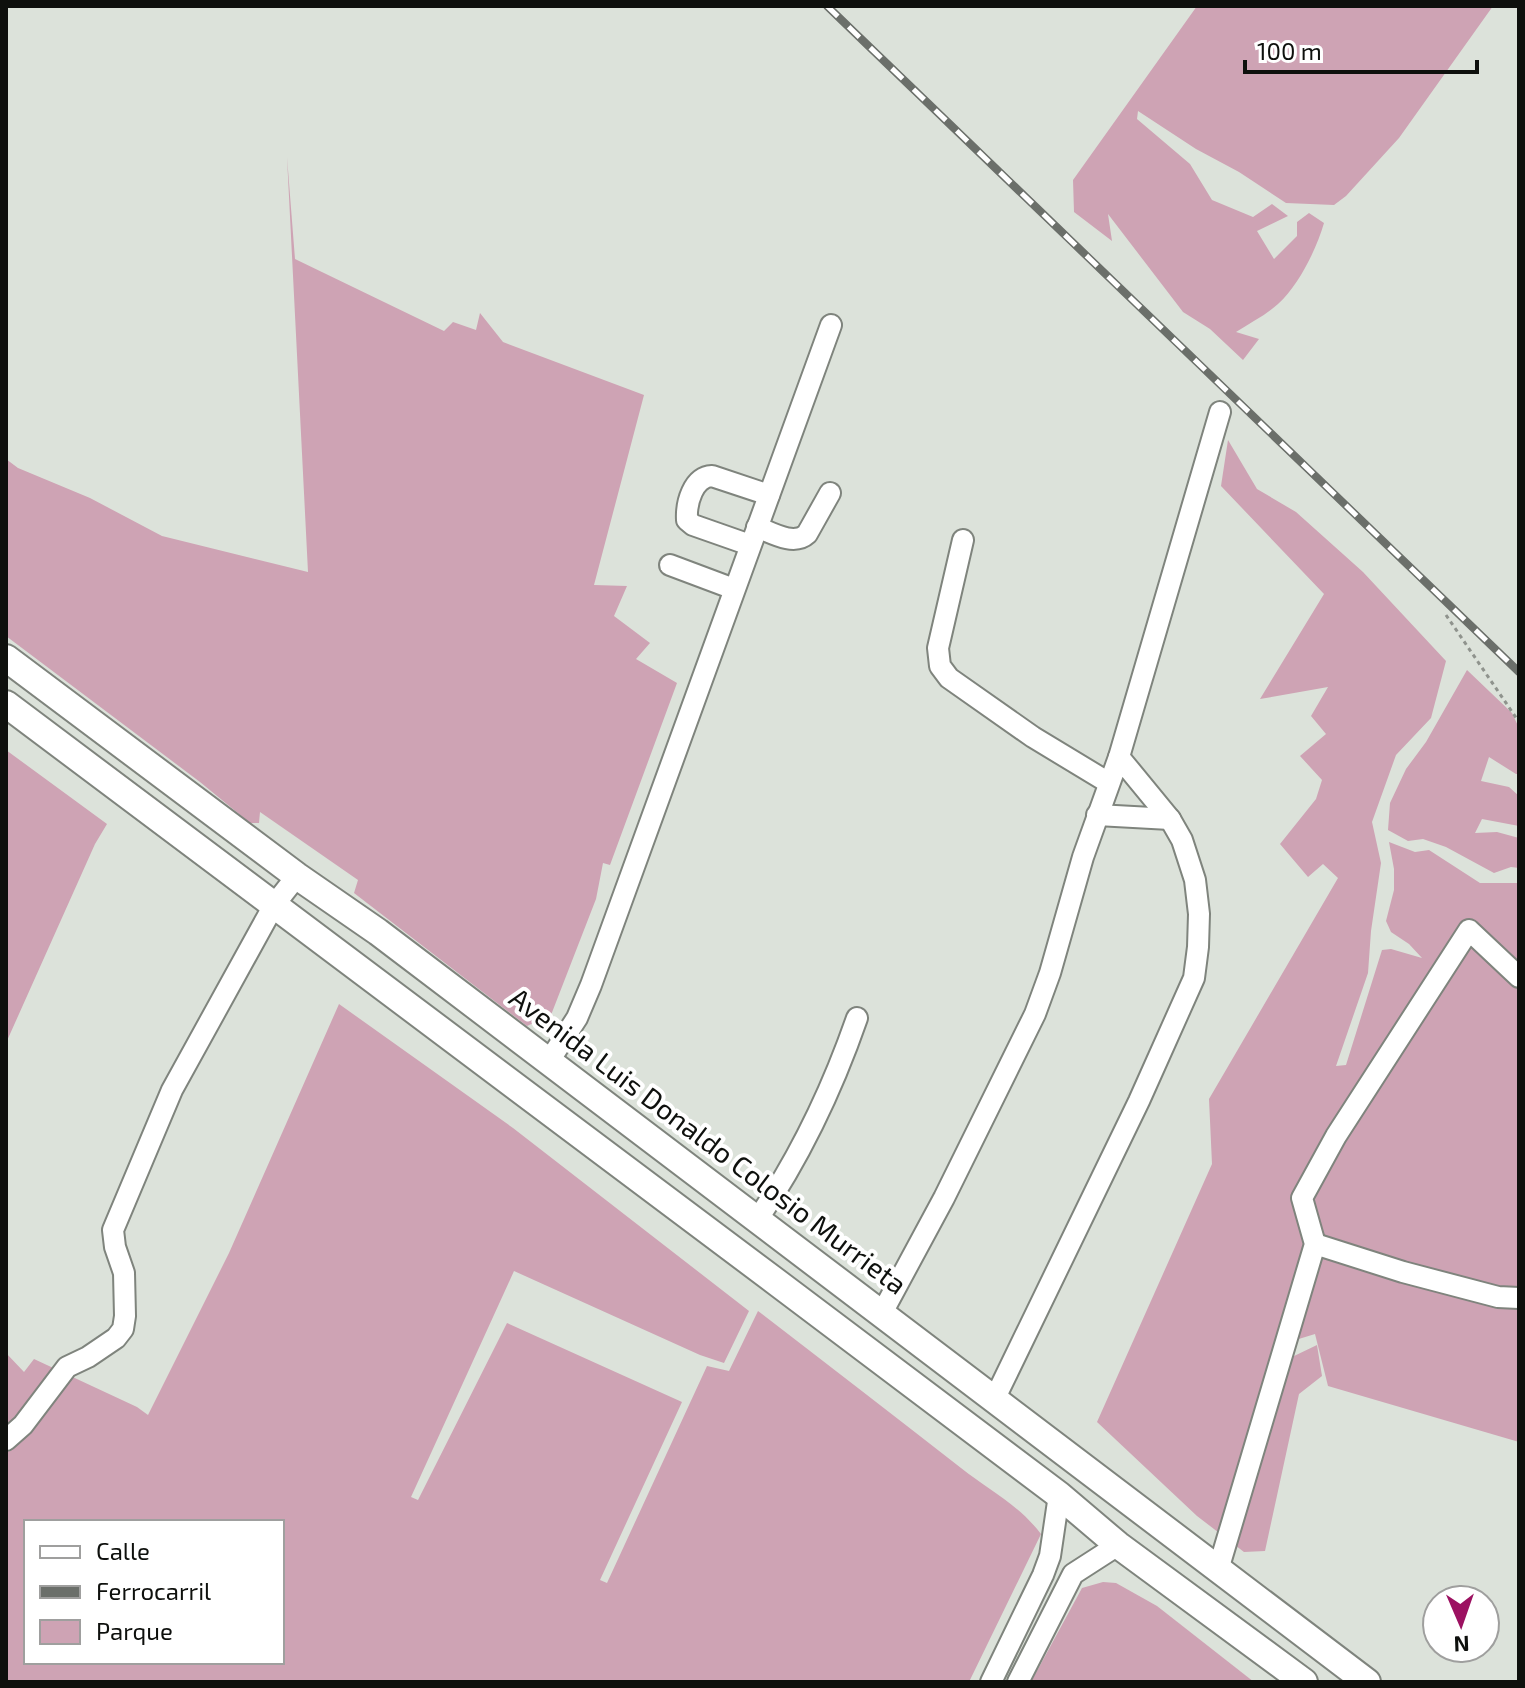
<svg xmlns="http://www.w3.org/2000/svg" width="1525" height="1688" font-family="'Exo 2',sans-serif">
<style>
.green{fill:#cea3b4;fill-rule:evenodd}
.lines{fill:none;stroke-linecap:round;stroke-linejoin:round}
.minor-casing{stroke:#7f847d;stroke-width:24}
.major-casing{stroke:#7f847d;stroke-width:30}
.path{stroke:#8f938d;stroke-width:3;stroke-dasharray:4 4;stroke-linecap:butt}
.minor{stroke:#fff;stroke-width:20}
.major{stroke:#fff;stroke-width:26}
.rail-casing{stroke:#6b6f6a;stroke-width:8}
.rail{stroke:#fff;stroke-width:5;stroke-dasharray:15;stroke-linecap:butt}
.labels{text-anchor:middle;stroke-width:8;stroke-linejoin:round;paint-order:stroke}
.street-label{font-size:28px;fill:#0e100d;stroke:#fff}
</style>
<rect width="100%" height="100%" fill="#dce2da"/>
<g class="green">
<path d="M 1197,6 L 1493,6 L 1399,138 L 1346,196 L 1334,205 L 1286,203 L 1239,172 L 1196,149 L 1138,111 L 1137,119 L 1190,164 L 1212,200 L 1253,217 L 1272,204 L 1288,216 L 1257,231 L 1274,259 L 1297,236 L 1297,222 L 1309,213 L 1324,223 C 1316,250 1299,285 1278,304 C 1266,315 1250,323 1236,332 L 1259,339 L 1243,360 L 1210,329 L 1183,312 L 1108,214 L 1112,241 L 1074,212 L 1073,180 Z"/>
<path d="M 287,157 L 295,259 L 444,331 L 453,322 L 476,330 L 480,313 L 503,342 L 644,395 L 594,585 L 627,586 L 614,616 L 650,643 L 636,659 L 677,683 L 610,865 L 603,863 L 596,899 L 551,1015 L 527,1026 L 354,893 L 358,880 L 260,812 L 259,823 L 250,823 L 200,782 L 6,636 L 6,459 L 18,468 L 90,498 L 162,536 L 308,572 Z"/>
<path d="M 1228,440 L 1257,489 L 1296,512 L 1363,572 L 1446,661 L 1431,718 L 1396,755 L 1372,822 L 1381,863 L 1371,931 L 1368,973 L 1336,1066 L 1346,1065 L 1382,950 L 1391,949 L 1422,958 L 1409,944 L 1391,932 L 1386,921 L 1394,890 L 1394,869 L 1389,842 L 1415,852 L 1429,850 L 1480,883 L 1519,883 L 1519,1442 L 1328,1386 L 1315,1334 L 1289,1342 L 1292,1357 L 1317,1345 L 1322,1376 L 1299,1394 L 1265,1551 L 1244,1552 L 1197,1516 L 1097,1422 L 1212,1164 L 1209,1099 L 1338,878 L 1323,864 L 1308,877 L 1280,844 L 1316,799 L 1322,780 L 1300,756 L 1326,734 L 1311,716 L 1328,687 L 1260,699 L 1324,594 L 1221,486 Z"/>
<path d="M 1467,670 L 1512,713 L 1519,728 L 1519,774 L 1516,774 L 1489,757 L 1481,781 L 1509,787 L 1519,796 L 1519,826 L 1482,819 L 1475,833 L 1497,832 L 1519,838 L 1519,868 L 1511,867 L 1494,873 L 1446,847 L 1423,839 L 1408,841 L 1388,830 L 1390,803 L 1406,769 L 1426,742 Z"/>
<path d="M 6,750 L 107,824 L 95,844 L 6,1043 Z"/>
<path d="M 339,1004 L 513,1128 L 749,1311 L 724,1363 L 700,1355 L 514,1271 L 411,1497 L 418,1500 L 507,1323 L 682,1402 L 600,1580 L 607,1583 L 707,1366 L 729,1371 L 758,1311 C 826,1363 894,1416 961,1468 C 990,1491 1018,1504 1041,1534 L 969,1682 L 6,1682 L 6,1353 L 24,1372 L 34,1359 L 137,1407 L 148,1415 L 229,1253 ZM 26,1522 L 282,1522 L 282,1662 L 26,1662 Z"/>
<path d="M 1103,1582 L 1116,1583 L 1157,1606 L 1254,1682 L 1031,1682 L 1082,1588 Z"/>
</g>
<g class="lines">
<defs>
<g id="minor">
<path d="M 757,527 C 772,533 794,546 807,534 L 830,493"/>
<path d="M 963,540 L 938,648 L 940,666 L 949,678 L 1033,737 L 1109,783"/>
<path d="M 750,545 L 693,525 L 687,520 C 686,503 693,477 712,476 L 769,495"/>
<path d="M 670,565 L 734,589"/>
<path d="M 1119,757 L 1220,412"/>
<path d="M 1097,815 L 1170,819"/>
<path d="M 549,1061 L 577,1018 L 591,985 L 831,325"/>
<path d="M 757,1220 C 800,1157 832,1090 857,1018"/>
<path d="M 1315,1244 L 1403,1272 L 1498,1297 L 1519,1298"/>
<path d="M 882,1313 L 944,1198 L 1035,1014 L 1050,973 L 1083,857 L 1119,757 L 1170,819 L 1182,840 L 1195,880 L 1199,914 L 1198,947 L 1194,978 L 1139,1101 L 994,1400"/>
<path d="M 6,1440 L 23,1425 L 67,1367 L 88,1357 L 116,1338 L 123,1329 L 125,1316 L 124,1273 L 115,1247 L 113,1230 L 172,1090 L 274,905 L 297,876"/>
<path d="M 1218,1570 L 1315,1244 L 1302,1198 L 1336,1136 L 1469,930 L 1519,977"/>
<path d="M 991,1682 L 1043,1575 L 1050,1556 L 1059,1495"/>
<path d="M 1018,1682 L 1073,1574 L 1118,1545"/>
</g>
<g id="major">
<path d="M 6,658 L 297,876 L 378,932 L 1367,1682"/>
<path d="M 6,704 L 775,1281 L 1059,1495 L 1118,1545 L 1304,1682"/>
</g>
</defs>
<use href="#minor" class="minor-casing"/>
<use href="#major" class="major-casing"/>
<path class="path" d="M 1446,615 L 1519,722"/>
<use href="#minor" class="minor"/>
<use href="#major" class="major"/>
<defs>
<path id="rail" d="M 827,6 L 1519,672"/>
</defs>
<use href="#rail" class="rail-casing"/>
<use href="#rail" class="rail"/>
</g>
<g class="labels">
<g class="street-label">
<text transform="translate(708 1141) rotate(37)" y="10">Avenida Luis Donaldo Colosio Murrieta</text>
</g>
</g>
<rect width="1525" height="1688" fill="none" stroke="#0e100d" stroke-width="16"/>
<rect x="24" y="1520" width="260" height="144" fill="#ffffff" stroke="#9f9f9e" stroke-width="2"/>
<rect x="40" y="1546" width="40" height="12" fill="#ffffff" stroke="#9f9f9e" stroke-width="2"/>
<text x="96" y="1560" font-size="24" fill="#0e100d">Calle</text>
<rect x="40" y="1586" width="40" height="12" fill="#6b6f6a" stroke="#9f9f9e" stroke-width="2"/>
<text x="96" y="1600" font-size="24" fill="#0e100d">Ferrocarril</text>
<rect x="40" y="1620" width="40" height="24" fill="#cea3b4" stroke="#9f9f9e" stroke-width="2"/>
<text x="96" y="1640" font-size="24" fill="#0e100d">Parque</text>
<g transform="translate(1461 1624) rotate(178)"><circle r="38" fill="#ffffff" stroke="#9f9f9e" stroke-width="2"/>
<path d="M0-6L14 30L0 20L-14 30Z" fill="#9c1161"/>
<text y="-12" font-size="22" font-weight="bold" text-anchor="middle" fill="#0e100d">N</text>
</g>
<path d="M1245 60v12h232v-12" fill="none" stroke="#0e100d" stroke-width="4"/>
<text x="1257" y="60" font-size="24" fill="#0e100d" stroke="#ffffff" stroke-width="6" paint-order="stroke">100 m</text>
</svg>
